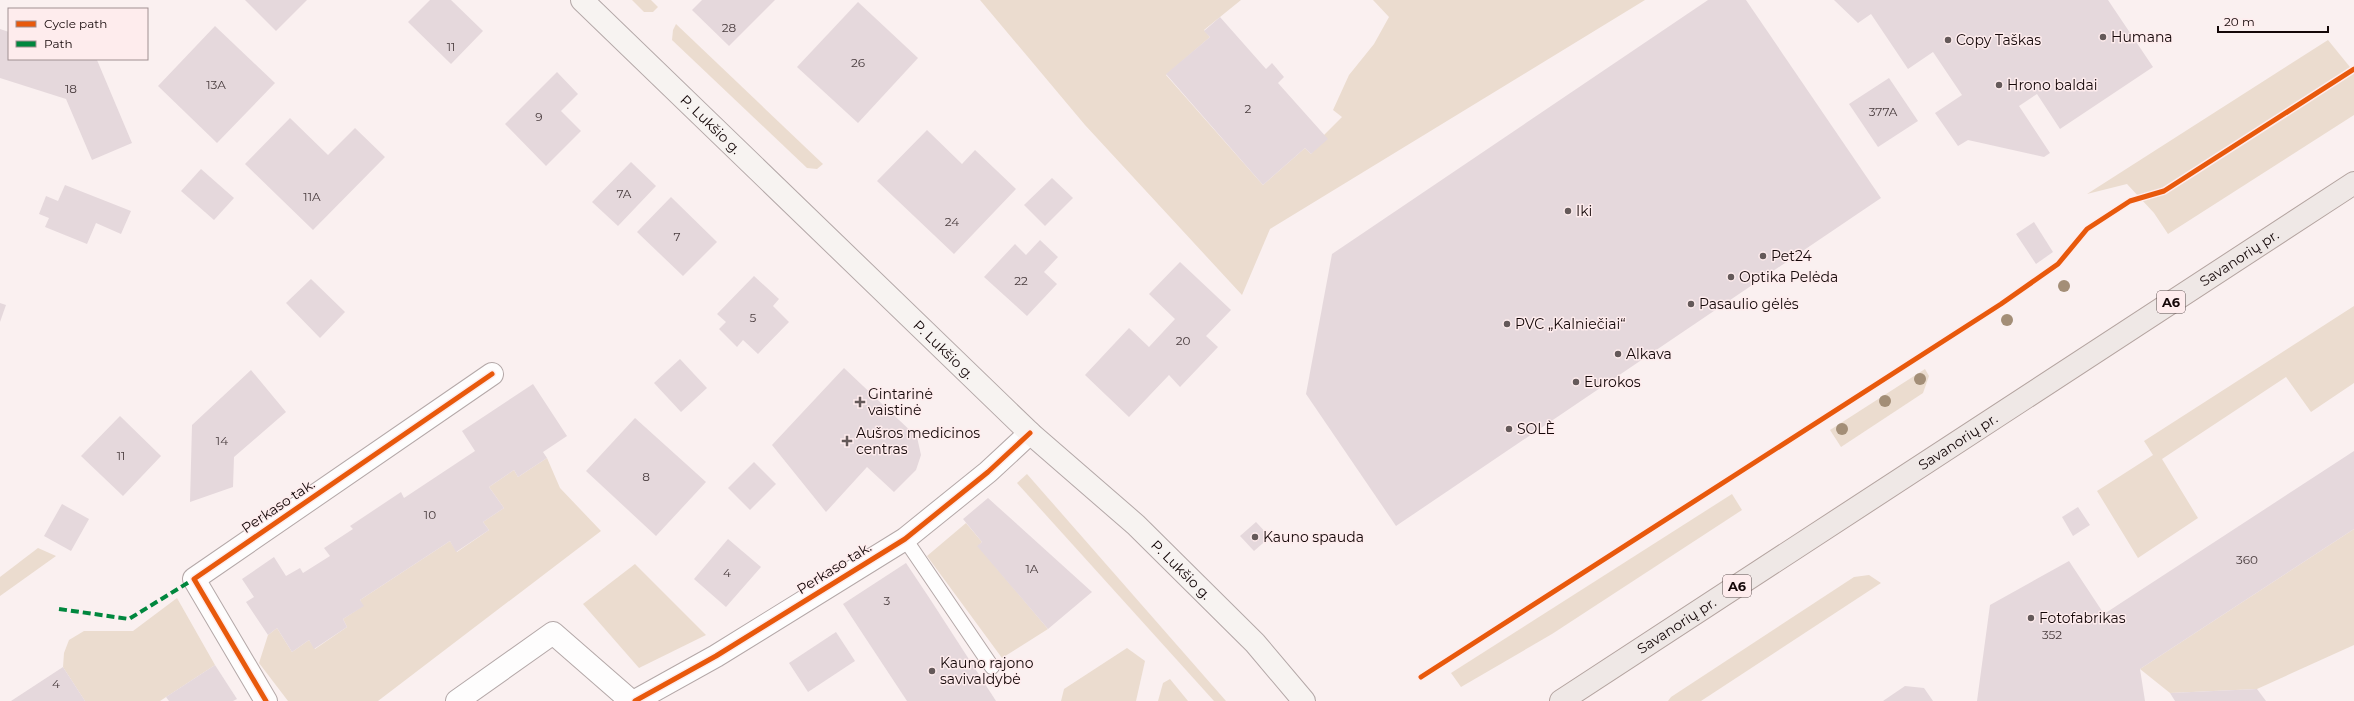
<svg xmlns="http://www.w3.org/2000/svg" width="2354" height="701" font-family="Montserrat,sans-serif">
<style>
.green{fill:#ebdccf}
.building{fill:#e5d8dc}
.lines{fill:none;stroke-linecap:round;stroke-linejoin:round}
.service-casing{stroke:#b4a8a8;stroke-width:16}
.minor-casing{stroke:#b4a8a8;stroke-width:24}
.secondary-casing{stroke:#b4a8a8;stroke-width:24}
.primary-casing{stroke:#b4a4a0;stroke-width:24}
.service{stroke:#fefdfd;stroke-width:14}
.minor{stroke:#fefdfd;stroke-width:22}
.secondary{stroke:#f7f3f1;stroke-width:22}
.primary{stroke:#efe8e6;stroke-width:22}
.quiet{stroke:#00873e;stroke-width:4;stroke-dasharray:8 4;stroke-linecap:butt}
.cycleway-casing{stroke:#feeced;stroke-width:8}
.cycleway{stroke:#e8590c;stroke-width:5}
.tree{fill:#a38e77}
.poi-dot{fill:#645959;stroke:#feeced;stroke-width:1.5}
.labels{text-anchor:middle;stroke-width:3;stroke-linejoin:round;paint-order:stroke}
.number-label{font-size:12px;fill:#483b3d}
.shield{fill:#feeced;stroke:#5a4c4d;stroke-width:1}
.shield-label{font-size:13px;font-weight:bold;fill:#140708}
.poi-label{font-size:14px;fill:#140708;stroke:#feeced;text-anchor:start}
.street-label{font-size:14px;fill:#140708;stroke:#feeced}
</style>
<rect width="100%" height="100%" fill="#faf0f0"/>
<g class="green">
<path d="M 632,0 L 651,0 L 658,7 L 653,12 L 644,12 Z"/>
<path d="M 980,0 L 1241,0 L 1204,30 L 1210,37 L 1166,75 L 1263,185 L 1305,148 L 1311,154 L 1324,135 L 1342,117 L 1333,110 L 1349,75 L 1374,44 L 1389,17 L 1373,0 L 1645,0 L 1270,229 L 1242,295 L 1085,125 Z"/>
<path d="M 676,24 L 823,164 L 817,169 L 807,168 L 672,40 L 673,30 Z"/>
<path d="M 2328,40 L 2354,72 L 2354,115 L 2168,234 L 2154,213 L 2127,184 L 2087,194 Z"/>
<path d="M 2354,306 L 2354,383 L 2311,412 L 2286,377 L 2162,459 L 2198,518 L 2138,558 L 2097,491 L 2153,455 L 2144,441 Z"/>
<path d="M 1925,369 L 1929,376 L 1923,393 L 1841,447 L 1830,430 Z"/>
<path d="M 547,458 L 560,488 L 601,531 L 378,701 L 288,701 L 259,663 L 268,635 L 277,628 L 292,652 L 309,640 L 315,649 L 347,627 L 343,619 L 363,606 L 360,600 L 450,541 L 457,552 L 489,530 L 483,522 L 504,508 L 489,487 L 514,470 L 518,477 Z"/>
<path d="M 1027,474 L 1226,701 L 1214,701 L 1017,483 Z"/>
<path d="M 1732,494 L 1742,510 L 1552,634 L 1461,687 L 1451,673 Z"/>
<path d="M 966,523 L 982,542 L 978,546 L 1048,629 L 1002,658 L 927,556 Z"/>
<path d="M 2354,529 L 2354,645 L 2257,689 L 2170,693 L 2140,669 Z"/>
<path d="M 38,548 L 56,556 L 0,596 L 0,577 Z"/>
<path d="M 635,564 L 706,635 L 639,668 L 583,604 Z"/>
<path d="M 1869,575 L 1881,583 L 1701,701 L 1668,701 L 1671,697 L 1854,577 Z"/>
<path d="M 177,598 L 215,665 L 160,701 L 85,701 L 63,667 L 64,653 L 69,640 L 84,631 L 133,631 Z"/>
<path d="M 1127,648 L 1145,661 L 1136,701 L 1061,701 L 1064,689 Z"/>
<path d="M 1170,679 L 1188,701 L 1158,701 L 1163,683 Z"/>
</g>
<g class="building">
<path d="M 245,0 L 307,0 L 276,31 Z"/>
<path d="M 430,0 L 451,0 L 483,31 L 451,64 L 408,22 Z"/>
<path d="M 702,0 L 775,0 L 729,46 L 692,10 Z"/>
<path d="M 1708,0 L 1746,0 L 1881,198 L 1396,526 L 1306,394 L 1332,254 Z"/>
<path d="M 1834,0 L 2108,0 L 2153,67 L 2060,129 L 2037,94 L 2019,106 L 2050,153 L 2044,157 L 1968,140 L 1958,146 L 1935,113 L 1962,95 L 1933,52 L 1908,69 L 1871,14 L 1858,23 Z"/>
<path d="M 858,2 L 918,58 L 858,123 L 797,67 Z"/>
<path d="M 1220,17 L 1266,69 L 1272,63 L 1284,77 L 1278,83 L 1328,139 L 1311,154 L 1305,148 L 1263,185 L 1166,74 L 1210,37 L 1204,31 Z"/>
<path d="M 215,26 L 275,83 L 217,143 L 158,86 Z"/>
<path d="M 0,29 L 9,32 L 9,59 L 97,60 L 132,143 L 92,160 L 66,99 L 0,78 Z"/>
<path d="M 557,72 L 578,94 L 561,111 L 581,131 L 546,166 L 505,124 Z"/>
<path d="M 1889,78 L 1918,121 L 1878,147 L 1849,104 Z"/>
<path d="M 290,118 L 328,155 L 355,128 L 385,157 L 313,230 L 245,164 Z"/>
<path d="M 927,130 L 962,164 L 975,150 L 1016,189 L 954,254 L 877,181 Z"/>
<path d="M 631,162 L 656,186 L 618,226 L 592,202 Z"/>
<path d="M 201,169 L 234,198 L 214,220 L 181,191 Z"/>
<path d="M 1052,178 L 1073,198 L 1045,226 L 1024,205 Z"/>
<path d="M 65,185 L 131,211 L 121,234 L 96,223 L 87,244 L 45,227 L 49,218 L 39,214 L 46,196 L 58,201 Z"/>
<path d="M 671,197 L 717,242 L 683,276 L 637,232 Z"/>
<path d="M 2034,222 L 2053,252 L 2036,264 L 2016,234 Z"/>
<path d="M 1040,240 L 1058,257 L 1044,272 L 1057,284 L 1027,316 L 984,277 L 1015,244 L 1026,255 Z"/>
<path d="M 1180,262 L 1231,310 L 1206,336 L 1218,347 L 1180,387 L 1169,375 L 1129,417 L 1085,375 L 1129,328 L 1149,347 L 1175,319 L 1149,294 Z"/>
<path d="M 754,276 L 779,299 L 773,306 L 789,322 L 758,354 L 743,340 L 737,347 L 719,329 L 726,322 L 717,314 Z"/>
<path d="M 311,279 L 345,312 L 320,338 L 286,303 Z"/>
<path d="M 0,303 L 6,305 L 0,322 Z"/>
<path d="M 680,359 L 707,388 L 681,412 L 654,383 Z"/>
<path d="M 844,368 L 917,437 L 921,455 L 916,470 L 894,492 L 867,467 L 826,512 L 772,445 Z"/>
<path d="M 251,370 L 286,412 L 234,457 L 233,487 L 190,502 L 192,425 Z"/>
<path d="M 533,384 L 567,436 L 543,452 L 547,458 L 518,477 L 514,470 L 489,487 L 504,508 L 483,522 L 489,530 L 456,552 L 450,541 L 360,600 L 364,606 L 343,619 L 347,627 L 314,649 L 309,640 L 292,652 L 277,628 L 268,635 L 246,602 L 254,597 L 242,579 L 274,557 L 286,576 L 300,568 L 303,573 L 330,556 L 324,548 L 353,529 L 350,526 L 401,492 L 404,498 L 475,451 L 462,431 Z"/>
<path d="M 120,416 L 161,456 L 123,496 L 81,456 Z"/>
<path d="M 635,418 L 706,482 L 656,536 L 586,471 Z"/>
<path d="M 2354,451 L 2354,529 L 2140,669 L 2145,701 L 1977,701 L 1990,605 L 2069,561 L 2104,614 Z"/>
<path d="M 754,462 L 776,484 L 750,510 L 728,488 Z"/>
<path d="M 988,498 L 1092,592 L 1048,629 L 977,546 L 982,542 L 963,519 Z"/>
<path d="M 62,504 L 89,519 L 71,551 L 44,536 Z"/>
<path d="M 2078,507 L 2090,525 L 2073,536 L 2062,517 Z"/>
<path d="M 1256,522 L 1270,537 L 1254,551 L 1240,536 Z"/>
<path d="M 728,539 L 761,567 L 726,607 L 694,579 Z"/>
<path d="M 906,563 L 930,599 L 996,701 L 907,701 L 843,604 Z"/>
<path d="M 836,632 L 855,661 L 808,692 L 789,663 Z"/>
<path d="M 215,665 L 237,699 L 233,701 L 169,701 L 166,697 Z"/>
<path d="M 63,667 L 85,701 L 11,701 Z"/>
<path d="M 1905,686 L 1924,688 L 1933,701 L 1883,701 Z"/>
<path d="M 2257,689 L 2266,701 L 2175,701 L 2170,693 Z"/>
</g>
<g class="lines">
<defs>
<path id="service" d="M 905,539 L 992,667"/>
<g id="minor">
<path d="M 266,701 L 194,579 L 492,374"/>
<path d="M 457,701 L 553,633 L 631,701"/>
<path d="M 635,701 L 716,656 L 905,539 L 988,472 L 1030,433"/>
</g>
<g id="secondary">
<path id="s1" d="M 582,0 L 1030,433 L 1136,525 L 1255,643 L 1304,701"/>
</g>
<g id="primary">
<path id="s2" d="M 1561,701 L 2354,183"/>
</g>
</defs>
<use href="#service" class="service-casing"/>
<use href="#minor" class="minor-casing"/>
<use href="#secondary" class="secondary-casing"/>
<use href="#primary" class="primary-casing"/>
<use href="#service" class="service"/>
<use href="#minor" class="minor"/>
<use href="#secondary" class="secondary"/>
<use href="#primary" class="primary"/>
<path class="quiet" d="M 59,609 L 129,619 L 194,579"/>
<defs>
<g id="cycleway">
<path d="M 1421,677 L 2001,304 L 2058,264 L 2087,229 L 2130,201 L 2164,191 L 2354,69"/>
<path d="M 266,701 L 194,579 L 492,374"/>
<path d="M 635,701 L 716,656 L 905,539 L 988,472 L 1030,433"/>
</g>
</defs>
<use href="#cycleway" class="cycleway-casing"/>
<use href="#cycleway" class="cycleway"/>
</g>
<g class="tree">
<circle cx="2064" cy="286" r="6"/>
<circle cx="2007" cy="320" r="6"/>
<circle cx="1920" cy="379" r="6"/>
<circle cx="1885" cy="401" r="6"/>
<circle cx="1842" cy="429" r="6"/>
</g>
<g class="poi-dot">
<circle cx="2103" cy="37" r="4"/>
<circle cx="1948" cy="40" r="4"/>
<circle cx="1999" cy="85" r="4"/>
<circle cx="1568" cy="211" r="4"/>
<circle cx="1763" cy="256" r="4"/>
<circle cx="1731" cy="277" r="4"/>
<circle cx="1691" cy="304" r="4"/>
<circle cx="1507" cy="324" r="4"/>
<circle cx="1618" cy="354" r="4"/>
<circle cx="1576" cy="382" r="4"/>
<path d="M858 396h4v4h4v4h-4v4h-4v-4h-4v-4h4z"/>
<circle cx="1509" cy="429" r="4"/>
<path d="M845 435h4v4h4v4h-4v4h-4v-4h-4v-4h4z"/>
<circle cx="1255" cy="537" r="4"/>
<circle cx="2031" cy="618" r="4"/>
<circle cx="932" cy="671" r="4"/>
</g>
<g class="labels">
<g class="number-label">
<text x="729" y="32">28</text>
<text x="451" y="51">11</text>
<text x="858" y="67">26</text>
<text x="216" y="89">13A</text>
<text x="71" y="93">18</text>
<text x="1248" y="113">2</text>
<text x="1883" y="116">377A</text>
<text x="539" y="121">9</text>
<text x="624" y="198">7A</text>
<text x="312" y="201">11A</text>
<text x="952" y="226">24</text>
<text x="677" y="241">7</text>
<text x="1021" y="285">22</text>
<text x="753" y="322">5</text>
<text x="1183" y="345">20</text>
<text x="222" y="445">14</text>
<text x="121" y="460">11</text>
<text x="646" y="481">8</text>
<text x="430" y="519">10</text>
<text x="2247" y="564">360</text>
<text x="1032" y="573">1A</text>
<text x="727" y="577">4</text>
<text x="887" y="605">3</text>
<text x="2052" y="639">352</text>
<text x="56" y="688">4</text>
</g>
<g class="shield">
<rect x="2157" y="291" width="28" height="22" rx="3"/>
<rect x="1723" y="575" width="28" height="22" rx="3"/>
</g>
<g class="shield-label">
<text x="2171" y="307">A6</text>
<text x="1737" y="591">A6</text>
</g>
<g class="poi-label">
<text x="2111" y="42">Humana</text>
<text x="1956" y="45">Copy Taškas</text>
<text x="2007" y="90">Hrono baldai</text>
<text x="1576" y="216">Iki</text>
<text x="1771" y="261">Pet24</text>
<text x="1739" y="282">Optika Pelėda</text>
<text x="1699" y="309">Pasaulio gėlės</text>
<text x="1515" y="329">PVC „Kalniečiai“</text>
<text x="1626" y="359">Alkava</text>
<text x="1584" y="387">Eurokos</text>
<text x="868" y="399">Gintarinė<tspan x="868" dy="16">vaistinė</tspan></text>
<text x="1517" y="434">SOLÈ</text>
<text x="856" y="438">Aušros medicinos<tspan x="856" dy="16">centras</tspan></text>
<text x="1263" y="542">Kauno spauda</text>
<text x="2039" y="623">Fotofabrikas</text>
<text x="940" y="668">Kauno rajono<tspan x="940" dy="16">savivaldybė</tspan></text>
</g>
<g class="street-label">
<text dy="5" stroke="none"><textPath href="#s1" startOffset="179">P. Lukšio g.</textPath></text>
<text dy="5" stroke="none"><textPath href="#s2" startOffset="810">Savanorių pr.</textPath></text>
<text dy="5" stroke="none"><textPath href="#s1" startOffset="503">P. Lukšio g.</textPath></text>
<text dy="5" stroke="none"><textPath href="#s2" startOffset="474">Savanorių pr.</textPath></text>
<text transform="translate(278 506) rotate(-34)" y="5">Perkaso tak.</text>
<text transform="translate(834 568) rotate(-32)" y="5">Perkaso tak.</text>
<text dy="5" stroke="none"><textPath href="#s1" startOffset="827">P. Lukšio g.</textPath></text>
<text dy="5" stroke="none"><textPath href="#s2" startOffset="138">Savanorių pr.</textPath></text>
</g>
</g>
<rect x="8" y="8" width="140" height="52" fill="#feeced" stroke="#a09091"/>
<rect x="16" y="21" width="20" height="6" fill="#e8590c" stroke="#a09091"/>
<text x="44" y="28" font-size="12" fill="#140708">Cycle path</text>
<rect x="16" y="41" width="20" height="6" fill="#00873e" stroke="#a09091"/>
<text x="44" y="48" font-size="12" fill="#140708">Path</text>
<path d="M2218 26v6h110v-6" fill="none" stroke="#140708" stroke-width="2"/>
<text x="2224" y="26" font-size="12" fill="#140708" stroke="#feeced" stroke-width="3" paint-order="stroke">20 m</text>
</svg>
